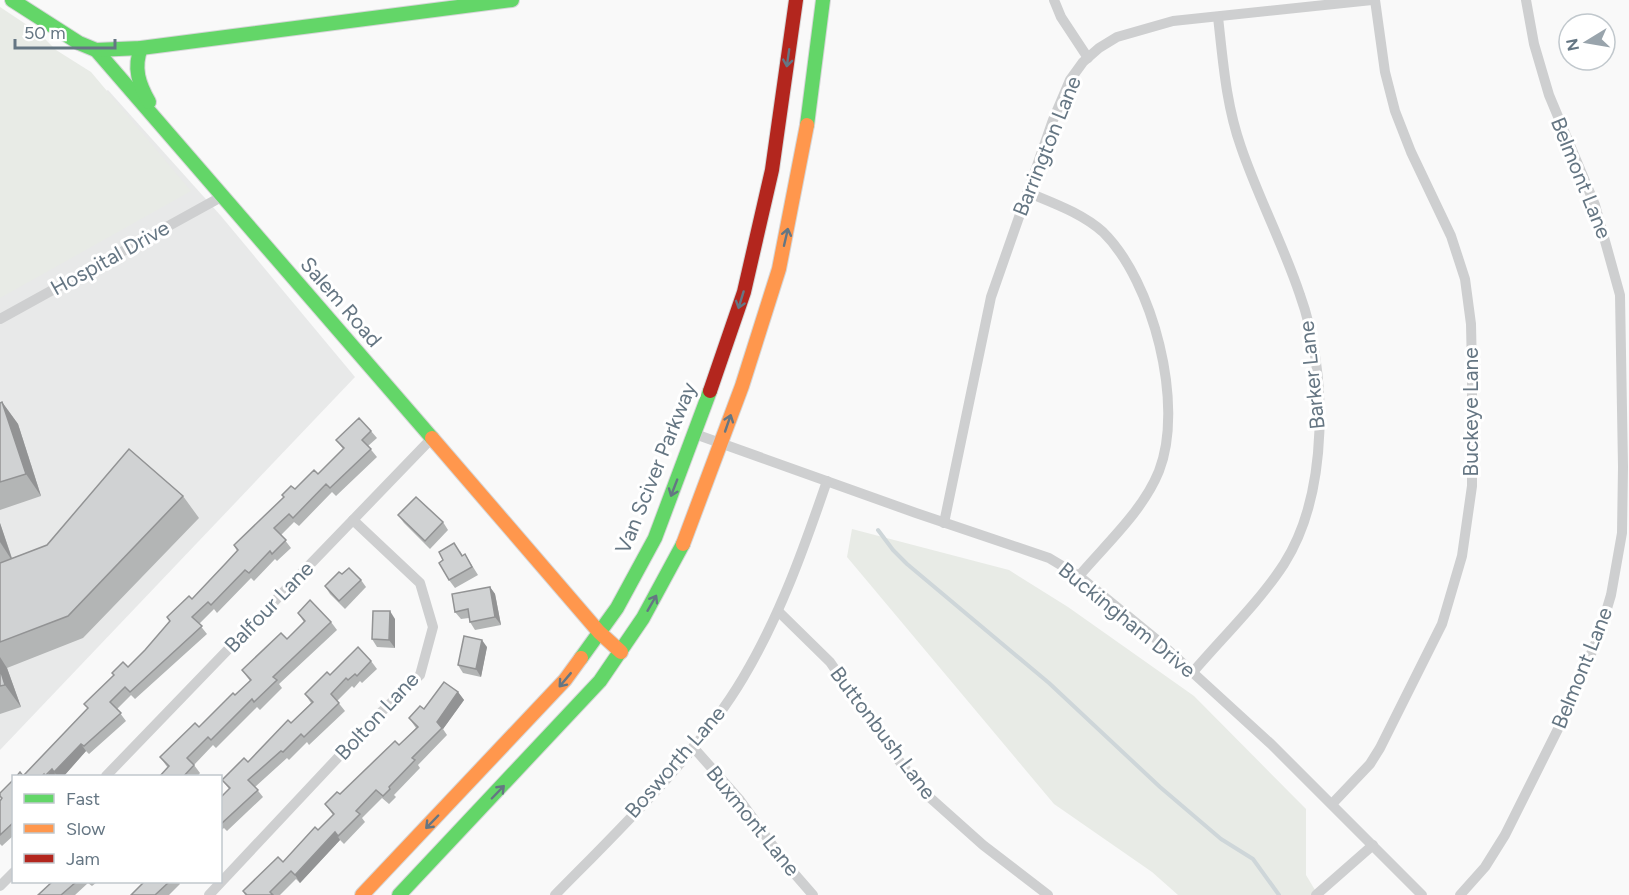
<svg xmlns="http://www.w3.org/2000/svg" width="1629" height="895" font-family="Figtree,sans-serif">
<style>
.built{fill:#e8e9e9}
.green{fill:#e8ebe6}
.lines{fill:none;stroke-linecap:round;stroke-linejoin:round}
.stream{stroke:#ced6d9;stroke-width:4}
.fast-casing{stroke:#d5d6d7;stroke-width:16}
.slow-casing{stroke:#d5d6d7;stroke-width:16}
.jam-casing{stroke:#d5d6d7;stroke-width:16}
.street{stroke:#cecfd0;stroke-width:10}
.fast{stroke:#63d668;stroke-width:14}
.slow{stroke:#ff974d;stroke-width:14}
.jam{stroke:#b3261e;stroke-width:14}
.wall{fill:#b3b5b5}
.shaded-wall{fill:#929394}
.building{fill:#d0d2d3;stroke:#929394;stroke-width:1.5}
.oneway{stroke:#657683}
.labels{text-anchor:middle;stroke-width:6;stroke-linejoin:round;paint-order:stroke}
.street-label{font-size:21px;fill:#657683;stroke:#fff}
</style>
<rect width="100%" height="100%" fill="#f9f9f9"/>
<path class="built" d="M 108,90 L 221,216 L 355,377 L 0,750 L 0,147 Z"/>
<g class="green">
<path d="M 0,7 L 39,33 L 56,50 L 91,72 L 191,191 L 0,298 Z"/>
<path d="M 852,529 L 1009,570 L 1068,607 L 1194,696 L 1306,809 L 1306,875 L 1318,895 L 1178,895 L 1152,872 L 1054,804 L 847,557 Z"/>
</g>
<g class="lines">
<path class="stream" d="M 878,530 L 893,550 L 907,564 L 1049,683 L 1160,787 L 1221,839 L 1253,859 L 1279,895"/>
<defs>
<g id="fast">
<path d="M 12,0 L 79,43 L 96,50 L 432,438"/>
<path d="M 141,48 C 133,68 139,84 149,102"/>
<path d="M 96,50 L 141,48 L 512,0"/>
<path d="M 807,125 L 823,0"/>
<path d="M 581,658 L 617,608 L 655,538 L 710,391"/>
<path d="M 399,895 L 600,681 L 643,618 L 683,544"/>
</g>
<g id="slow">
<path d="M 432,438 L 599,632 L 621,652"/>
<path d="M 683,544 L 742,386 L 779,269 L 807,125"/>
<path d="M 362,895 L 565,680 L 581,658"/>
</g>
<path id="jam" d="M 710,391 L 744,292 L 772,170 L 796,0"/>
</defs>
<use href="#fast" class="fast-casing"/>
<use href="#slow" class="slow-casing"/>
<use href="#jam" class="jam-casing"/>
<g class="street">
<path d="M 1054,0 L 1061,17 L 1088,58"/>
<path d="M 1027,192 C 1053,203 1082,213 1103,232 C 1153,281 1185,405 1159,471 C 1143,511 1106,544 1079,576"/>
<path d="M 0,319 L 221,197"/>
<path d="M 695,434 L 916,513 L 1049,558 L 1079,576 L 1156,639 L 1271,744 L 1422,895"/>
<path d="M 944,523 L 991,297 L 1053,120 L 1070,80 L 1083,62 L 1099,48 L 1117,37 L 1173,21 L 1372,0"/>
<path d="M 779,612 L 830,662 L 896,757 L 927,795 L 983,845 L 1048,895"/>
<path d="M 1193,672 C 1222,638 1260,601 1284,564 C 1329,493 1328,372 1300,295 C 1283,244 1258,197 1241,147 C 1226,105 1223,61 1218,17"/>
<path d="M 693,747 L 739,799 L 786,864 L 813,895"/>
<path d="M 106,776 L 432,438"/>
<path d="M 1332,804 L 1370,764 L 1380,748 L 1442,624 L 1462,556 L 1472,486 L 1472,370 L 1471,324 L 1465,279 L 1451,236 L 1411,152 L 1395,111 L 1385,72 L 1375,0"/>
<path d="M 0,886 L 14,872"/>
<path d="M 209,895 L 376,717 L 420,675 L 433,627 L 420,583 L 353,520"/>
<path d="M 555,895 C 618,831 698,754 743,678 C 780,616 804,548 827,481"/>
<path d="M 1316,895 L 1373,845"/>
<path d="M 1460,895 L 1485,867 L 1505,835 L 1565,715 L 1599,635 L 1611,595 L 1622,533 L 1623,467 L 1620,295 L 1595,205 L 1549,95 L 1534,44 L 1526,0"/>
</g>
<use href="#fast" class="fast"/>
<use href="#slow" class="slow"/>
<use href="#jam" class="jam"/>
</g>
<g class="wall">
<path d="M 2,402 L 18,424 L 41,496 L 0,510 L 0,403 Z"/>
<path d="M 371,431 L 377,438 L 368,446 L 377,457 L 336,496 L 332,492 L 299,526 L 294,522 L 281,535 L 291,548 L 277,561 L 275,559 L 254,581 L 251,578 L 217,613 L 214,609 L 199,624 L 207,634 L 135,699 L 131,695 L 117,709 L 126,721 L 89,754 L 86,751 L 63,777 L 16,777 L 23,776 L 88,708 L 84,704 L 128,667 L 145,650 L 170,621 L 167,617 L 192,599 L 237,551 L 234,545 L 295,489 L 318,474 L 343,449 L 336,440 Z"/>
<path d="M 183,496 L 199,518 L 83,638 L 7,668 L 21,707 L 0,714 L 0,523 L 12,558 Z"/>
<path d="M 398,515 L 443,522 L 448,530 L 430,549 L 404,523 Z"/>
<path d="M 460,551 L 463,556 L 465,554 L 478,575 L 455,588 L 449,580 Z"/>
<path d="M 342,574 L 361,580 L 366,587 L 345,609 L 330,594 L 325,586 Z"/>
<path d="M 490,587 L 495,594 L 501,625 L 475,630 L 470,622 L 469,618 L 461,619 L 455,612 Z"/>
<path d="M 298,613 L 331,622 L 337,630 L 279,684 L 282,688 L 260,710 L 257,707 L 216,748 L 213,745 L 194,765 L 200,773 L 197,777 L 159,777 L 168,768 L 160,757 L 199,727 L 250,681 L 242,670 L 287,639 L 304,622 Z"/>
<path d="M 395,619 L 395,648 L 377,647 L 372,639 Z"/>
<path d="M 487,647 L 481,677 L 463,673 L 458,665 Z"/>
<path d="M 371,661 L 377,669 L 362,683 L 360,681 L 354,688 L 352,686 L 337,701 L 345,711 L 309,745 L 307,742 L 289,760 L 287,758 L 255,787 L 263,797 L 227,831 L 224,828 L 220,831 L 220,798 L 229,789 L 222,780 L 248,762 L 291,723 L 311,703 L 305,694 L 330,675 Z"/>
<path d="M 458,692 L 464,700 L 443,729 L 447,735 L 418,765 L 420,768 L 394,795 L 396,797 L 389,804 L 382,798 L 362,818 L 365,822 L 344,844 L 340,840 L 300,883 L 296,879 L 280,895 L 245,895 L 243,891 L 283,862 L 318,830 L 333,815 L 325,804 L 340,794 L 399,745 L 416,728 L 409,718 L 424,709 Z"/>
<path d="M 14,779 L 14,835 L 2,846 L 0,844 L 0,801 L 1,799 L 0,797 L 0,793 Z"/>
<path d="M 52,882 L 97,882 L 92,886 L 88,883 L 75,895 L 38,895 Z"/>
<path d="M 144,882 L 179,882 L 180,884 L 169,895 L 131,895 Z"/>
</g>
<g class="shaded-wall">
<path d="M 2,402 L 18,424 L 41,496 L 26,474 Z"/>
<path d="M 0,523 L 13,562 L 0,542 Z"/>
<path d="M 490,587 L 495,594 L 501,625 L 495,617 Z"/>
<path d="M 390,611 L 395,619 L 395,648 L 389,640 Z"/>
<path d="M 482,640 L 487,647 L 481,677 L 476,669 Z"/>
<path d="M 0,657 L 7,668 L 21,707 L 5,685 L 0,669 Z"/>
<path d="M 458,692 L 464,700 L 443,729 L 437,722 Z"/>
<path d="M 81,744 L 86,751 L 63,777 L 58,777 L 54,772 Z"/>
<path d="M 52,769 L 57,777 L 46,777 Z"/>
<path d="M 335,832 L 340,840 L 300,883 L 295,875 Z"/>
</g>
<g class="building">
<path d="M 2,402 L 26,474 L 0,482 L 0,403 Z"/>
<path d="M 359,418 L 371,431 L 362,440 L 371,449 L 330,488 L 326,484 L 293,518 L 289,514 L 274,528 L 286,540 L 272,554 L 270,551 L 249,573 L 245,570 L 211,605 L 208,602 L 192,617 L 202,626 L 130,692 L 125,687 L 110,702 L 121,713 L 84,746 L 81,744 L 54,772 L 52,769 L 45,776 L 44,774 L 41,777 L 16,777 L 20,772 L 23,776 L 88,708 L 84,704 L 114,675 L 112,673 L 123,662 L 128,667 L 145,650 L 170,621 L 167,617 L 189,596 L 192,599 L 226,563 L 238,550 L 234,545 L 284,497 L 282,495 L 291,486 L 295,489 L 314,470 L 318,474 L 344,448 L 336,440 Z"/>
<path d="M 129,449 L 183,496 L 68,616 L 0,642 L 0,563 L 47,545 Z"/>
<path d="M 416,497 L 443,522 L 425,541 L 398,515 Z"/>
<path d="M 454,543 L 462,556 L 465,554 L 472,567 L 449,580 L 439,563 L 443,560 L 439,552 Z"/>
<path d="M 349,568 L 361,580 L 339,601 L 325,586 L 339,572 L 342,574 Z"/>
<path d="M 490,587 L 495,617 L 470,622 L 468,609 L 455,612 L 452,594 Z"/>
<path d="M 310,600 L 331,622 L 273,677 L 277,680 L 254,702 L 252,699 L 211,740 L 208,737 L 187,758 L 194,765 L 183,777 L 159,777 L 169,766 L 160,757 L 195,723 L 199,727 L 233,693 L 235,695 L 251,680 L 242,670 L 281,633 L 287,639 L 305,621 L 298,613 Z"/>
<path d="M 373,611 L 390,611 L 389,640 L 372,639 Z"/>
<path d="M 464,636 L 482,640 L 476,669 L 458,665 Z"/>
<path d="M 358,647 L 371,661 L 357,676 L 355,674 L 348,680 L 346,678 L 331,694 L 339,703 L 304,737 L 301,734 L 283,752 L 281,751 L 248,780 L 258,790 L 222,823 L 220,822 L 220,798 L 230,788 L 222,780 L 244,758 L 248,762 L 288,720 L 291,723 L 313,702 L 305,694 L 327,672 L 330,675 Z"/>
<path d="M 0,669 L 5,685 L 0,686 Z"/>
<path d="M 444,682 L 458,692 L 437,722 L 442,728 L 412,758 L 415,760 L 389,787 L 390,789 L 383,796 L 376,790 L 356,811 L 360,814 L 338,836 L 335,832 L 295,875 L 291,871 L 270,892 L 273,895 L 247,895 L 243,891 L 278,857 L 283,862 L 315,827 L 318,830 L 334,814 L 325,804 L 337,792 L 340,794 L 395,741 L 399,745 L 418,727 L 409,718 L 420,706 L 424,709 Z"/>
<path d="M 14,779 L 14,822 L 0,835 L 0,801 L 2,798 L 0,796 L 0,793 Z"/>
<path d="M 52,882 L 76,882 L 61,895 L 38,895 Z"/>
<path d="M 144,882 L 169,882 L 155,895 L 131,895 Z"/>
</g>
<defs><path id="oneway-shaft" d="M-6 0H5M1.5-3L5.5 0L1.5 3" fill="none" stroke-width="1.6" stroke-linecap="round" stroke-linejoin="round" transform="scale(1.5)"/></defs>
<g class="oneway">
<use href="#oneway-shaft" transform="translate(788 58) rotate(98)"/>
<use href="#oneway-shaft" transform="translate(786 237) rotate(-77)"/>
<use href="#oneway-shaft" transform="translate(741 300) rotate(107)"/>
<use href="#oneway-shaft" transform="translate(728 423) rotate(-71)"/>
<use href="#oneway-shaft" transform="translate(674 488) rotate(111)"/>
<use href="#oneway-shaft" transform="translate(652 603) rotate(-60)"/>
<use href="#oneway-shaft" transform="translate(565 680) rotate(130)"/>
<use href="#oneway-shaft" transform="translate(498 792) rotate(-46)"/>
<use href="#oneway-shaft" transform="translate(432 822) rotate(134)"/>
</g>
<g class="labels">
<g class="street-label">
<text transform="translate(1047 146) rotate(-68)" y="7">Barrington Lane</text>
<text transform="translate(1581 178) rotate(68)" y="7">Belmont Lane</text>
<text transform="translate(110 258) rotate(-29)" y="7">Hospital Drive</text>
<text transform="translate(341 302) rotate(49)" y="7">Salem Road</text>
<text transform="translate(1312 375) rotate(-96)" y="7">Barker Lane</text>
<text transform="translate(1471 412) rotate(-90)" y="7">Buckeye Lane</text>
<text transform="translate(656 468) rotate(-68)" y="7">Van Sciver Parkway</text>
<text transform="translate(269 607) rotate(-46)" y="7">Balfour Lane</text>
<text transform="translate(1127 620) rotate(39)" y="7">Buckingham Drive</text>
<text transform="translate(1582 668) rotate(-68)" y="7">Belmont Lane</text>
<text transform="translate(377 716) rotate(-47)" y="7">Bolton Lane</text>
<text transform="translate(883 733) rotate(53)" y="7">Buttonbush Lane</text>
<text transform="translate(675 762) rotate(-49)" y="7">Bosworth Lane</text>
<text transform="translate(753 821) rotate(51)" y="7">Buxmont Lane</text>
</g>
</g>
<rect x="12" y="775" width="210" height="108" fill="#ffffff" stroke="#c1c8cd" stroke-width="1.5"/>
<rect x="24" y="794" width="30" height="9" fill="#63d668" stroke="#c1c8cd" stroke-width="1.5"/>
<text x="66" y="805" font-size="18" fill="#657683">Fast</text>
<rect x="24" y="824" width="30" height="9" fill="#ff974d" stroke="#c1c8cd" stroke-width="1.5"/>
<text x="66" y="835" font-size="18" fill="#657683">Slow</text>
<rect x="24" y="854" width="30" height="9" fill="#b3261e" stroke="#c1c8cd" stroke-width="1.5"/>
<text x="66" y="865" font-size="18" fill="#657683">Jam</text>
<g transform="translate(1587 42) rotate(259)"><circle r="28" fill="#ffffff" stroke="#c1c8cd" stroke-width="1.5"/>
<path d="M0-4.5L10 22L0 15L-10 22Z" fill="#99a4ac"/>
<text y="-9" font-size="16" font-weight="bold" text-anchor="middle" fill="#657683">N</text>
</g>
<path d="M15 39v9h100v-9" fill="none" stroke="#657683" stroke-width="3"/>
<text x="24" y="39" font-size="18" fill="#657683" stroke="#ffffff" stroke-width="4.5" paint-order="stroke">50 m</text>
</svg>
